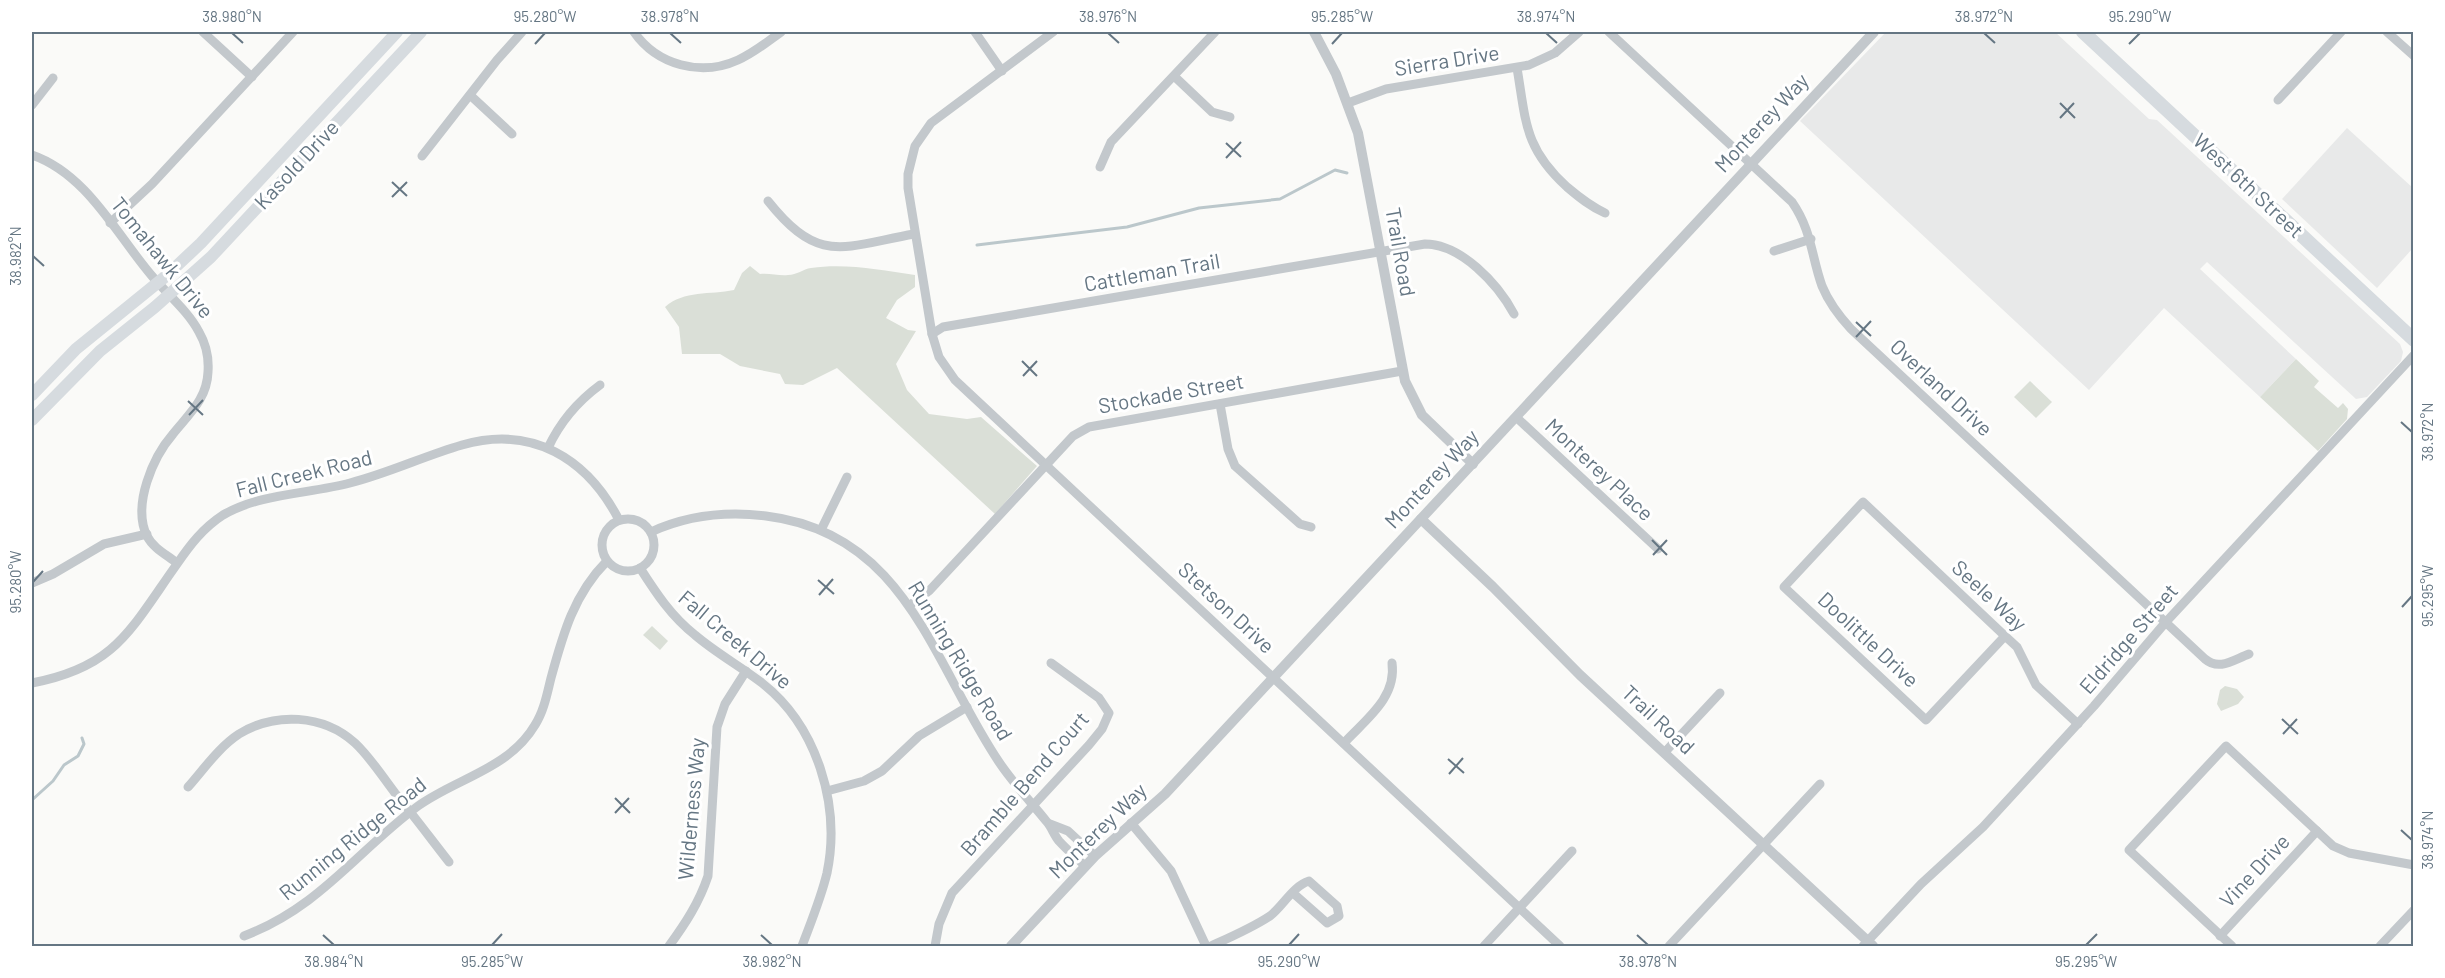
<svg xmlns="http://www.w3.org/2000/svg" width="2445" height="978" font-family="Barlow,sans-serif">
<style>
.built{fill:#e8e9e9}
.green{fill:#dadfd7}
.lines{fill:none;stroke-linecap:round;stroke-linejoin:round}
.stream{stroke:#bbc7cb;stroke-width:3}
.minor{stroke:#c3c8cc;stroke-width:9}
.tertiary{stroke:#c3c8cc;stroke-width:10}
.secondary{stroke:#d6dbdf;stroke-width:12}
.primary{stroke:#d6dbdf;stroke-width:14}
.ticks{fill:none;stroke:#657683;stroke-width:2}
.labels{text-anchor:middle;stroke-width:6;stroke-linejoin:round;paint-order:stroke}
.street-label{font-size:21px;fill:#657683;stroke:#fff}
.neatline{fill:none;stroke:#657683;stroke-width:2}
.ticks-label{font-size:15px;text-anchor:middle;fill:#657683}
</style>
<rect width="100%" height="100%" fill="#fafaf8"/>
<g class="built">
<path d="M 1886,32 L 2055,32 L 2149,119 L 2157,120 L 2400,344 L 2403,352 L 2401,361 L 2367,397 L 2356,399 L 2207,262 L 2200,269 L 2296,359 L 2260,397 L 2164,308 L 2089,390 L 1800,121 Z"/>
<path d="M 2347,128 L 2413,188 L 2413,248 L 2377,288 L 2282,199 Z"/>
</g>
<g class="green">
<path d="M 750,266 L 760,274 C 770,273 779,276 788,275 C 797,275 803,269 811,268 C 846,263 880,270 915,275 L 915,287 L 897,300 L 886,318 L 908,330 L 916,331 L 896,364 L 907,390 L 929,414 L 967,419 L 981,417 L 1037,466 L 995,514 L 837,368 L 803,385 L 785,384 L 780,374 L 740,366 L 720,354 L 682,354 L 679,327 L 665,307 C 684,290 710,295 734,290 L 742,273 Z"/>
<path d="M 2296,359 L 2319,381 L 2314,387 L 2338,408 L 2343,403 L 2348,409 L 2347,419 L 2318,451 L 2260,397 Z"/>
<path d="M 2030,381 L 2052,402 L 2036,418 L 2014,397 Z"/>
<path d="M 652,626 L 668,641 L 660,650 L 643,635 Z"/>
<path d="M 2225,686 L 2237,689 L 2244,697 L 2238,704 L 2221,711 L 2217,704 L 2220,690 Z"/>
</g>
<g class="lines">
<g class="stream">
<path d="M 977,245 L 1127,227 L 1199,208 L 1280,199 L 1335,170 L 1347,173"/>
<path d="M 32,800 L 53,781 L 64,765 L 78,756 L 84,744 L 82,738"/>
</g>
<g class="minor">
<path d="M 203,32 L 252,77"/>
<path d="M 634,32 C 657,65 701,77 738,60 C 754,53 767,42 781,32"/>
<path d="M 975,32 L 1002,71"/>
<path d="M 1053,32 L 931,123 L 915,146 L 908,174 L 908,188 L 932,334 L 939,357 L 955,380 L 1560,946"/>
<path d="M 1609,32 L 1792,202 C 1812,231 1811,255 1822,286 C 1829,303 1839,316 1851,329 L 2205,659 C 2219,671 2233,660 2249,654"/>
<path d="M 2387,32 L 2414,56"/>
<path d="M 1517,68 C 1526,121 1524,148 1567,187 C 1580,198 1590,206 1605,213"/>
<path d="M 1174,76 L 1212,112 L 1230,117"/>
<path d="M 470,95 L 512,134"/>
<path d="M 2278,100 L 2341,32"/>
<path d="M 1348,103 L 1386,89 L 1529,65 L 1555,53 L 1579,32"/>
<path d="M 32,105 L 53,78"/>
<path d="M 32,155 C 87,174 116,234 152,276 C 167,294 188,311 199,332 C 206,344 209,358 208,372 C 207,399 189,414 173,434 C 153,457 132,505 147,536 C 153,548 167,555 177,563"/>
<path d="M 422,156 L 497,60 L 522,32"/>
<path d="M 1100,167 L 1111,142 L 1215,32"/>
<path d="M 768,201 C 819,265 842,247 914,234"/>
<path d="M 110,223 L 152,184 L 293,32"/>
<path d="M 1774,251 L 1811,239"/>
<path d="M 932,334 L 943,327 L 1425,244 C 1461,244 1498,284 1514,314"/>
<path d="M 1220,404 L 1228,449 L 1235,466 L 1300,524 L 1311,527"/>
<path d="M 1516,417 L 1658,549"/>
<path d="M 548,448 C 560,422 577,402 600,385"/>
<circle cx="628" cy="545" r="26"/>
<path d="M 821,530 L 847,477"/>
<path d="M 651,532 C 688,515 725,511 766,516 C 906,533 932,662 999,762 C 1013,783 1031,802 1047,822 C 1052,828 1054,835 1059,841 C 1067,850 1077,858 1085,866"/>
<path d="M 640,568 C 656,593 671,616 695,635 C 716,653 740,666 762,683 C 817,726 841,805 827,873 C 821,898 811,922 802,946"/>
<path d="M 32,583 L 53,574 L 104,544 L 147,534"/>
<path d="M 910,605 L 929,591 L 1073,436 L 1089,427 L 1402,371"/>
<path d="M 2005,636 L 1926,720 L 1784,587 L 1863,502 L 2005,636 L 2017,647 L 2036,685 L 2078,724"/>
<path d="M 32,683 C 116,667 130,630 177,564 C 190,545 203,528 223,515 C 261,493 309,494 350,483 C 389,473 424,456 462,445 C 532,425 587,458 619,520"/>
<path d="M 1344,743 C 1365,720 1397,698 1392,663"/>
<path d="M 1665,752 L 1720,693"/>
<path d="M 188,787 C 204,769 219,747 239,734 C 275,712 323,714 355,743 C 370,757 382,776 395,793 C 414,816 431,839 449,862"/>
<path d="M 827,791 L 864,781 L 882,771 L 919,736 L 967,707"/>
<path d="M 1131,823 L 1171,871 L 1206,946"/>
<path d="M 1050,824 L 1068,831 L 1095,856"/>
<path d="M 244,936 C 320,907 356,852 418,806 C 457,778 509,769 535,725 C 544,711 547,694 551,678 C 563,634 574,594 607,561"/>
<path d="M 2220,936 L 2317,831"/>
<path d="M 669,946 C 685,924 699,903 708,876 L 717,727 L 725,704 L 746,671"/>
<path d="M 935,946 L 939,924 L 952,893 L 1089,745 L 1102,729 L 1109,713 L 1099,698 L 1051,663"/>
<path d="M 1211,946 C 1231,937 1252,928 1270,916 C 1283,906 1293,886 1309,881 L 1337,906 L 1339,916 L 1327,923 L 1293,893"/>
<path d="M 1484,946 L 1572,851"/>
<path d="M 1669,946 L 1820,784"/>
<path d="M 1863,946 L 1921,884 L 1983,827 L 2094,706 L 2165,623 L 2414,355"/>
<path d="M 2232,946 L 2129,850 L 2226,746 L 2333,846 L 2349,853 L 2414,865"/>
<path d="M 2380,946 L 2414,910"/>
</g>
<g class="tertiary">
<path d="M 1314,32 L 1336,74 L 1358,133 L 1405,381 L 1422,415 L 1473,464"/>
<path d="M 1421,519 L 1493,587 L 1580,675 L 1873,946"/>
<path d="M 1011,946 L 1095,856 L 1165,794 L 1874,32"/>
</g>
<g class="secondary">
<path d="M 32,395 L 76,349 L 166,276 L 201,243 L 397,32"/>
<path d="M 32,420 L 100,351 L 155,307 L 211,257 L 421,32"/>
</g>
<path class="primary" d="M 2083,32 L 2414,340"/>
</g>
<path class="ticks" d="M 232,33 L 243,43M 670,33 L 681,43M 1108,33 L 1119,43M 1546,33 L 1557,43M 1984,33 L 1995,43M 535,44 L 545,33M 1332,44 L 1342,33M 2129,44 L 2140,33M 2060,103 L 2075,118M 2060,118 L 2074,103M 1226,143 L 1241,157M 1226,158 L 1241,142M 392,182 L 407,196M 392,197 L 407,182M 33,256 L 44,266M 1856,322 L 1871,336M 1856,337 L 1871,321M 1022,361 L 1037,376M 1023,376 L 1037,361M 188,401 L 203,415M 189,415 L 203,400M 2401,422 L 2412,432M 1652,540 L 1667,555M 1653,555 L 1667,540M 818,580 L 834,594M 33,582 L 43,571M 819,595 L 833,579M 2402,607 L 2412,596M 2282,719 L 2298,734M 2283,734 L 2297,719M 1448,759 L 1464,773M 1449,774 L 1463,758M 615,798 L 630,813M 615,813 L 629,798M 2401,830 L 2412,840M 323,935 L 334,945M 761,935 L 772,945M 1637,935 L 1648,945M 492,945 L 502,934M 1289,945 L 1299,934M 2086,945 L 2097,934"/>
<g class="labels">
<g class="street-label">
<text transform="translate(1447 61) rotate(-9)" y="7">Sierra Drive</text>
<text transform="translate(1762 123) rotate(-47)" y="7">Monterey Way</text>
<text transform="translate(297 165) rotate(-47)" y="7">Kasold Drive</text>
<text transform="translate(2248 186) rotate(43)" y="7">West 6th Street</text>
<text transform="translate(1400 252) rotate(80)" y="7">Trail Road</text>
<text transform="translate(162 258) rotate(51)" y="7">Tomahawk Drive</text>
<text transform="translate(1152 273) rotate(-10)" y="7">Cattleman Trail</text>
<text transform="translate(1941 388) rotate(43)" y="7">Overland Drive</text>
<text transform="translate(1171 394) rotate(-10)" y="7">Stockade Street</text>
<text transform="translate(1599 470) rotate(43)" y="7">Monterey Place</text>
<text transform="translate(304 474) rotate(-14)" y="7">Fall Creek Road</text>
<text transform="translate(1432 479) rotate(-47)" y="7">Monterey Way</text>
<text transform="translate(1989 596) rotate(43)" y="7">Seele Way</text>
<text transform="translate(1226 608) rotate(43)" y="7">Stetson Drive</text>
<text transform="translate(2129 639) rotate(-49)" y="7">Eldridge Street</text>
<text transform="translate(735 640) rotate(40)" y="7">Fall Creek Drive</text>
<text transform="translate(1868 640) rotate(43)" y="7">Doolittle Drive</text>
<text transform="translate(960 661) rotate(59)" y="7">Running Ridge Road</text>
<text transform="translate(1658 720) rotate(43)" y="7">Trail Road</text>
<text transform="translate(1025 784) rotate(-49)" y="7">Bramble Bend Court</text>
<text transform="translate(692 809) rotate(-85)" y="7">Wilderness Way</text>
<text transform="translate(1098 831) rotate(-44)" y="7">Monterey Way</text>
<text transform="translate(353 839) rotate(-39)" y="7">Running Ridge Road</text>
<text transform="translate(2255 871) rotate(-47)" y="7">Vine Drive</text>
</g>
</g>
<rect width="2445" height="978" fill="none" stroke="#ffffff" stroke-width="66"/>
<rect x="33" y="33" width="2379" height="912" class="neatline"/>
<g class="ticks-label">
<text x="232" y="22">38.980°N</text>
<text x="545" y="22">95.280°W</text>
<text x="670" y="22">38.978°N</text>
<text x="1108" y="22">38.976°N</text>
<text x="1342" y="22">95.285°W</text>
<text x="1546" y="22">38.974°N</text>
<text x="1984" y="22">38.972°N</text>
<text x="2140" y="22">95.290°W</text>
<text transform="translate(16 256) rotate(-90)" y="5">38.982°N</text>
<text transform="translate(2428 432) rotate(-90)" y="5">38.972°N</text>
<text transform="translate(16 582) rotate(-90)" y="5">95.280°W</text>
<text transform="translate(2428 596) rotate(-90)" y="5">95.295°W</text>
<text transform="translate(2428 840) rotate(-90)" y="5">38.974°N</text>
<text x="334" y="967">38.984°N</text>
<text x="492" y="967">95.285°W</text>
<text x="772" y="967">38.982°N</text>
<text x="1289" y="967">95.290°W</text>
<text x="1648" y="967">38.978°N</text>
<text x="2086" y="967">95.295°W</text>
</g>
</svg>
